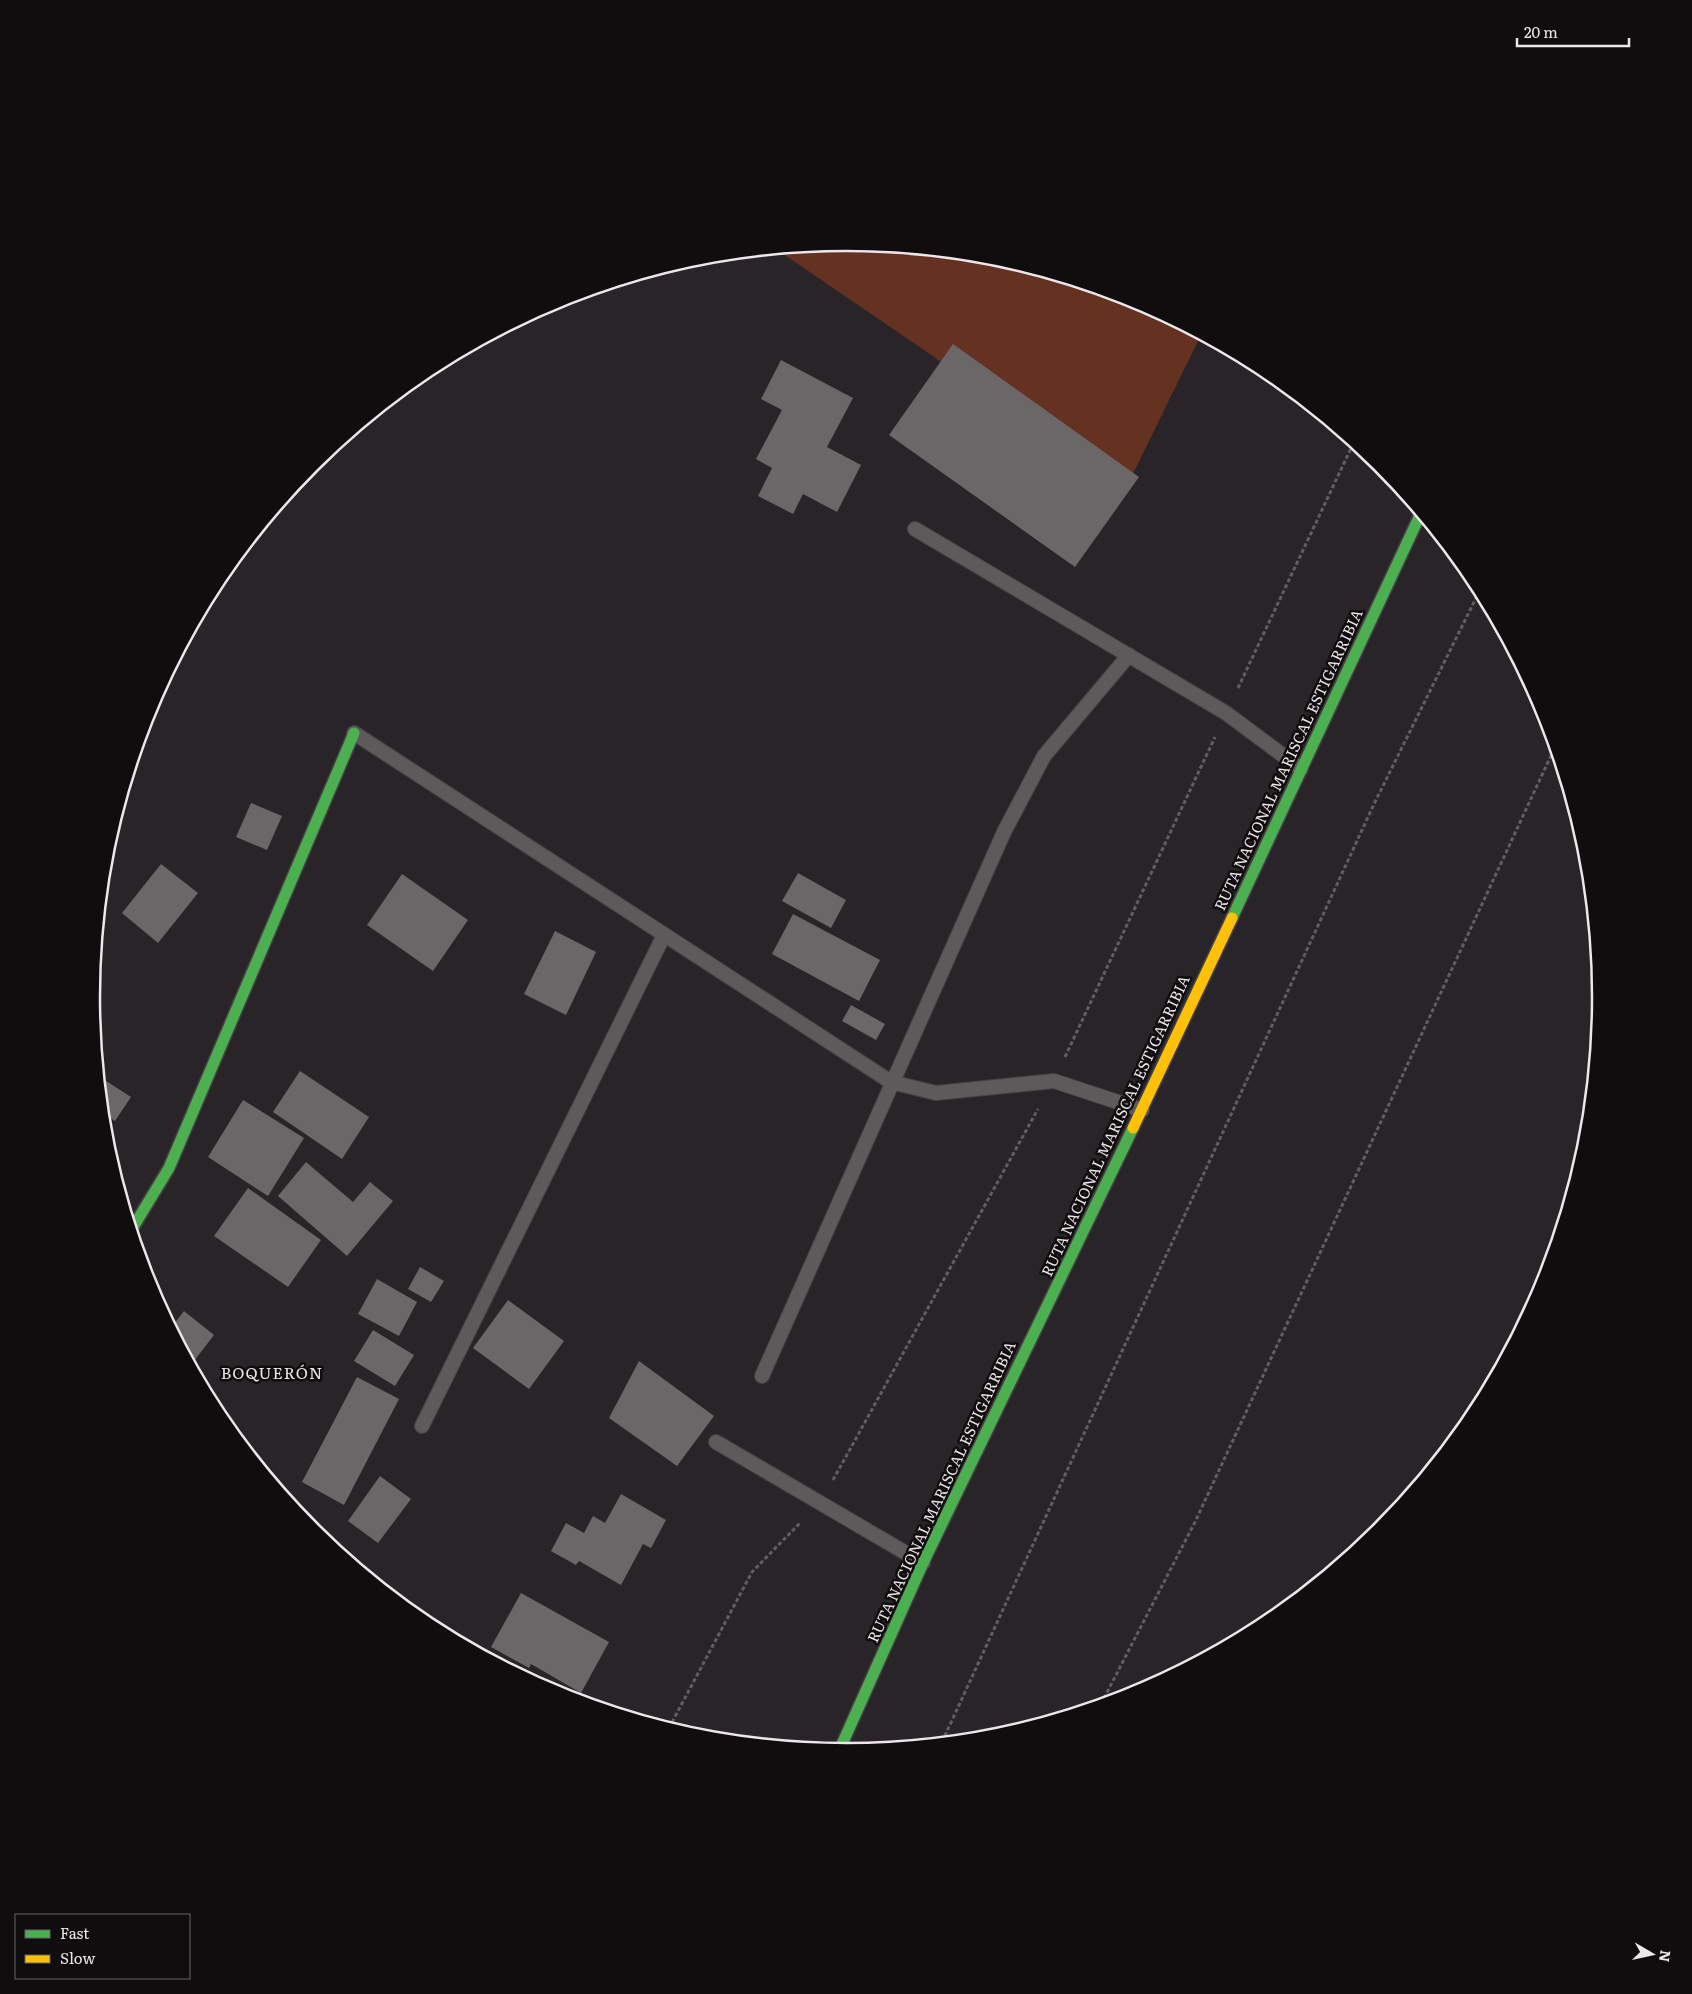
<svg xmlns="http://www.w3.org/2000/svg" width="1692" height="1994" font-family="Literata,serif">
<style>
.green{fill:#653121}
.building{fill:#6b6668}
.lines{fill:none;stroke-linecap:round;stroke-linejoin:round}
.lane-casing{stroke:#454144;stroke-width:16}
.fast-casing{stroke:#454144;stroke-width:14}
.slow-casing{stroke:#454144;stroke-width:14}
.path{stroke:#615e60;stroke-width:3;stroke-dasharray:4 2.5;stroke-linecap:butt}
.lane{stroke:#5e5a5c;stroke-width:14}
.fast{stroke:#4caf50;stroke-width:11}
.slow{stroke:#ffc107;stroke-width:11}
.labels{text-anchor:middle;stroke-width:5;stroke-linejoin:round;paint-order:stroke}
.street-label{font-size:15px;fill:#ede6eb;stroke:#100d0f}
.neighbourhood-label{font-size:16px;letter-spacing:1px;fill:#ede6eb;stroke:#100d0f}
.rim{fill:none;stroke:#ede6eb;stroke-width:2.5}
</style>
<rect width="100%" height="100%" fill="#292427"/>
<path class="green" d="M 846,242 L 994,257 L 1135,300 L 1201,335 L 1126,488 L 776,249 Z"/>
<g class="building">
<path d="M 953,344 L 1139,477 L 1075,567 L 889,435 Z"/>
<path d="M 781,360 L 853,398 L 827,447 L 861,465 L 837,512 L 803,494 L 793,514 L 758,496 L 772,468 L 756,459 L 782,410 L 761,399 Z"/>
<path d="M 251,803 L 282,816 L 267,850 L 236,837 Z"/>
<path d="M 161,864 L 198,893 L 158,943 L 122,913 Z"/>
<path d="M 798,873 L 846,900 L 831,928 L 782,901 Z"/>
<path d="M 402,874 L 468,920 L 433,971 L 367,925 Z"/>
<path d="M 793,914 L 880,960 L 859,1001 L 772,954 Z"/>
<path d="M 555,931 L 596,952 L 566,1015 L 524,994 Z"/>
<path d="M 851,1005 L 885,1024 L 876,1040 L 842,1021 Z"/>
<path d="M 300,1071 L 369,1117 L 342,1159 L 273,1112 Z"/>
<path d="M 100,1077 L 131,1097 L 115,1121 L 103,1113 Z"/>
<path d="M 243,1100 L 304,1138 L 268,1196 L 208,1157 Z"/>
<path d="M 306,1162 L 353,1202 L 370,1182 L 393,1201 L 347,1256 L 278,1196 Z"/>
<path d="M 248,1188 L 321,1240 L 288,1287 L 214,1236 Z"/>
<path d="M 420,1267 L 444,1281 L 431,1302 L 408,1289 Z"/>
<path d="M 377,1279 L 417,1302 L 399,1336 L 358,1314 Z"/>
<path d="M 508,1300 L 564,1341 L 529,1389 L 473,1348 Z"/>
<path d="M 184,1311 L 214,1335 L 191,1365 L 171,1328 Z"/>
<path d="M 373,1330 L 414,1355 L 395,1386 L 354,1361 Z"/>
<path d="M 639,1361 L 714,1416 L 677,1466 L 609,1418 Z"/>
<path d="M 357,1377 L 399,1399 L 344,1505 L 302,1482 Z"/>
<path d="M 380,1476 L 411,1499 L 378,1543 L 348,1521 Z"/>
<path d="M 621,1494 L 666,1520 L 651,1548 L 643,1544 L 621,1585 L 579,1561 L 576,1565 L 551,1551 L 566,1523 L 584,1533 L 593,1516 L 605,1523 Z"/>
<path d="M 521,1593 L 609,1642 L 581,1693 L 531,1664 L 529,1668 L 491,1647 Z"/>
</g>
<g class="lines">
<defs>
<g id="lane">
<path d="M 915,529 L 1226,713 L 1301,769"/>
<path d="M 354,733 L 891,1082 L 936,1093 L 1054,1081 L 1142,1110"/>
<path d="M 762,1376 L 1004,832 L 1044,756 L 1129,655"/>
<path d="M 422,1426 L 664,935"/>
<path d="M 716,1442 L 923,1563"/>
</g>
<g id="fast">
<path d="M 1232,918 L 1421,513"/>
<path d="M 132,1229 L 169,1168 L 354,733"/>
<path d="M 839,1751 L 923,1563 L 1133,1128"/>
</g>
<path id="slow" d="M 1133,1128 L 1232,918"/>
</defs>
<use href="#lane" class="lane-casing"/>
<use href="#fast" class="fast-casing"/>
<use href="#slow" class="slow-casing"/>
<g class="path">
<path d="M 1238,688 L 1354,442"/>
<path d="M 1065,1057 L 1215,737"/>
<path d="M 833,1480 L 1038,1109"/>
<path d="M 1101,1704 L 1195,1522 L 1555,747"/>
<path d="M 669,1728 L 752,1572 L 801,1522"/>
<path d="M 942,1742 L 1374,804 L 1480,590"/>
</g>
<use href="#lane" class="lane"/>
<use href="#fast" class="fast"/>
<use href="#slow" class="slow"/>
</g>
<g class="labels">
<g class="street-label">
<text transform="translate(1289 760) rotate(-65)" y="5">RUTA NACIONAL MARISCAL ESTIGARRIBIA</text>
<text transform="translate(1116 1126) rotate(-65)" y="5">RUTA NACIONAL MARISCAL ESTIGARRIBIA</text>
<text transform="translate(942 1492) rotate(-65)" y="5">RUTA NACIONAL MARISCAL ESTIGARRIBIA</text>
</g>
<g class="neighbourhood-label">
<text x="272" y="1379">BOQUERÓN</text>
</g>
</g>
<path d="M0 0H1692V1994H0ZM100 997a746 746 0 1 1 1492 0a746 746 0 1 1-1492 0Z" fill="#100d0f" fill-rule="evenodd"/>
<path class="rim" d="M100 997a746 746 0 1 1 1492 0a746 746 0 1 1-1492 0Z"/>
<rect x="15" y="1914" width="175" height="65" fill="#100d0f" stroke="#686467"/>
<rect x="25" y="1930" width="25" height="8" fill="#4caf50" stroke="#686467"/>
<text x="60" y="1939" font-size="15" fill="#ede6eb">Fast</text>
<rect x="25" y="1955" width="25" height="8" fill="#ffc107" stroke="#686467"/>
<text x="60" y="1964" font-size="15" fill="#ede6eb">Slow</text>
<g transform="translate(1652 1954) rotate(99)" stroke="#100d0f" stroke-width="4" paint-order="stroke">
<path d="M0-4L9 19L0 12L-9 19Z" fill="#ede6eb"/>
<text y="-8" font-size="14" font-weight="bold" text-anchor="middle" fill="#ede6eb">N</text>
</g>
<path d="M1517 38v8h112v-8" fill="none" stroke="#ede6eb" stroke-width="2.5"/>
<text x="1524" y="38" font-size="15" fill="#ede6eb" stroke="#100d0f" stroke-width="4" paint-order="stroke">20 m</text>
</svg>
